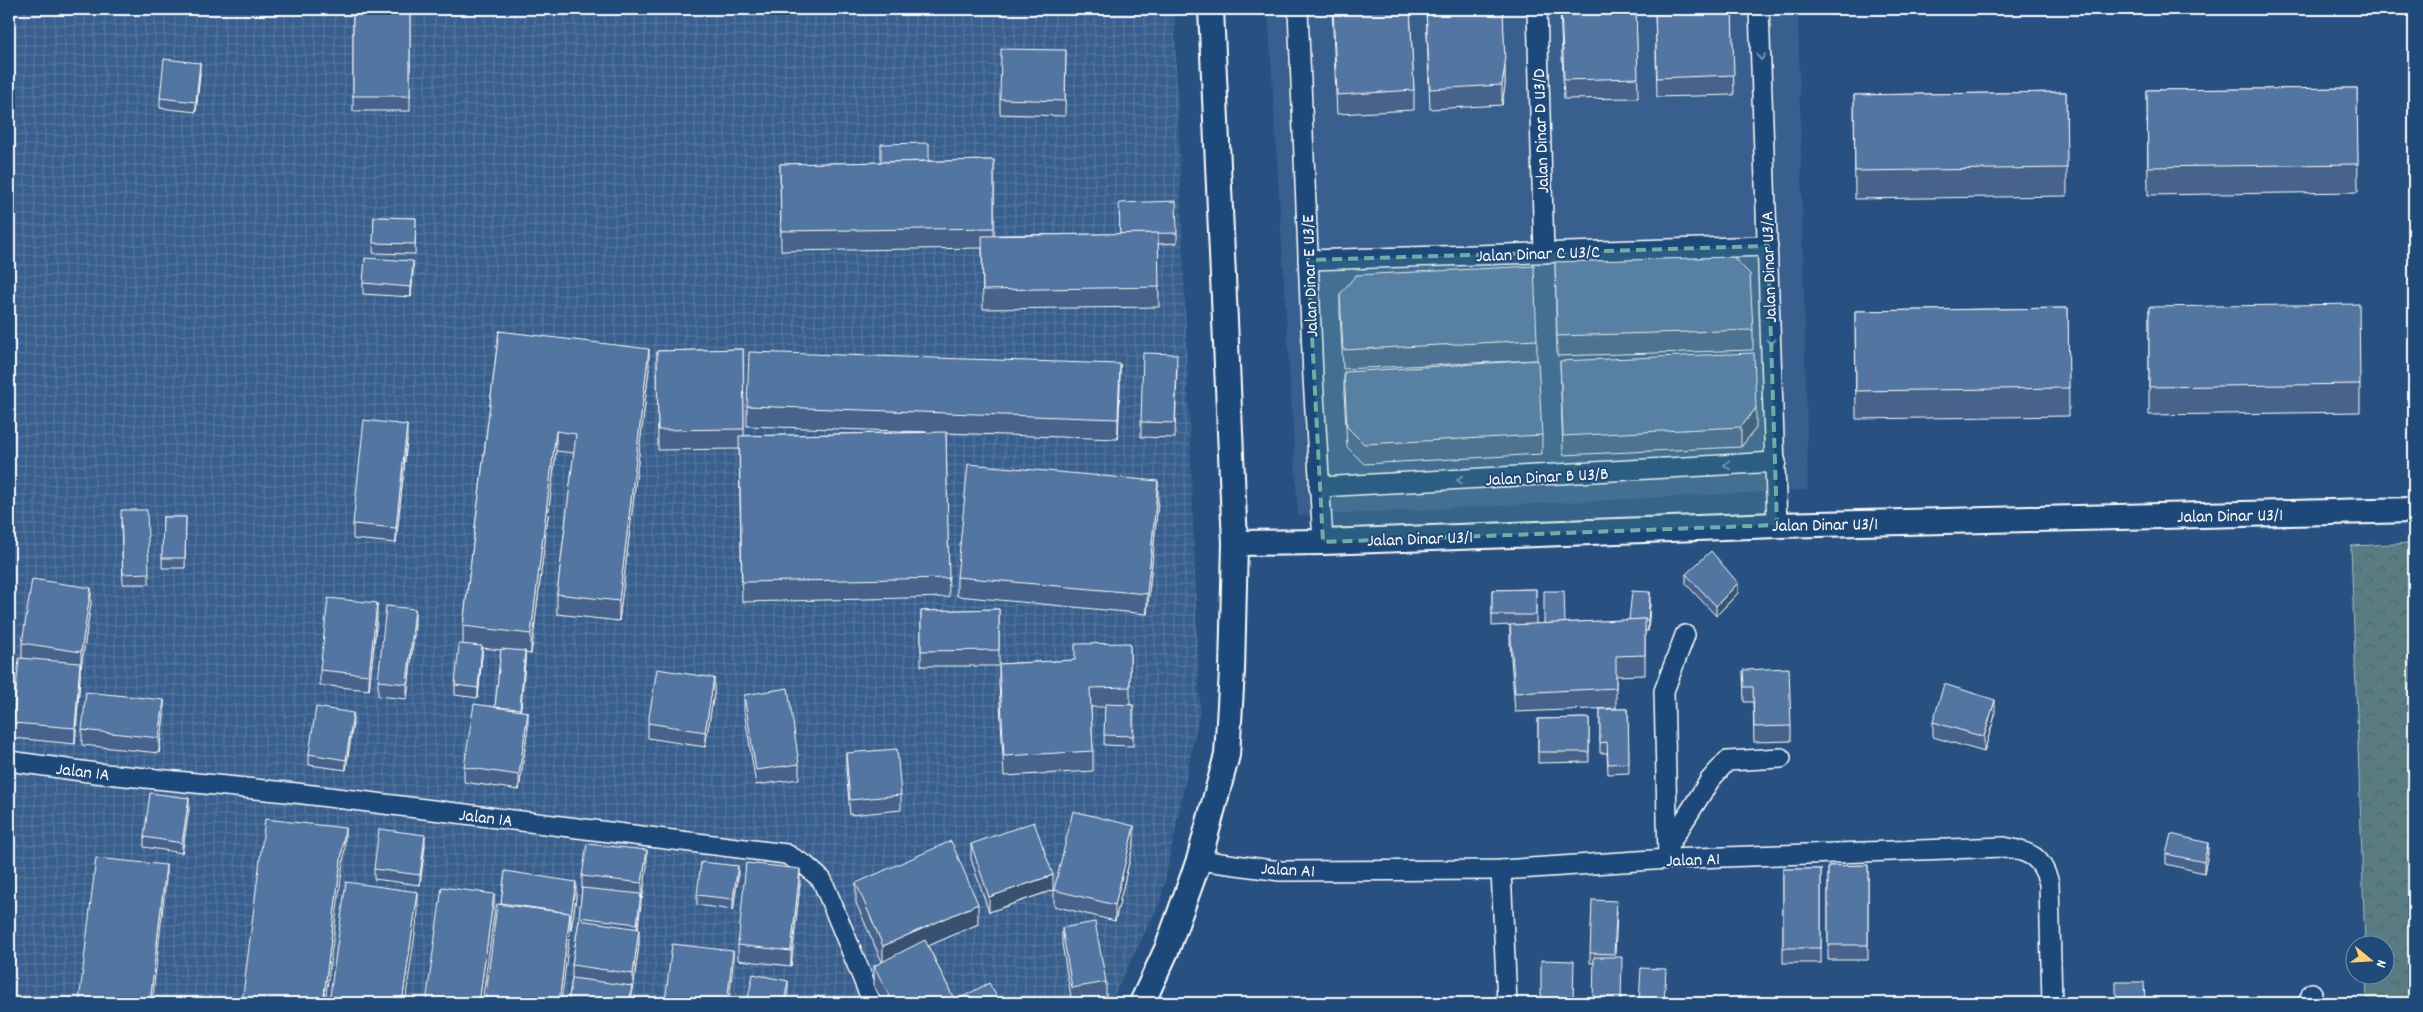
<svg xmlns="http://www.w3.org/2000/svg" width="2423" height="1012" font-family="Dekko,sans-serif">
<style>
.built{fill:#395f8d}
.industrial{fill:url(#industrial-grid)}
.forest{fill:url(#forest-crowns);stroke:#acbec0}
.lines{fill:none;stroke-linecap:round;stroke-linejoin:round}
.minor-casing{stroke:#fff;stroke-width:22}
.tertiary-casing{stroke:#fff;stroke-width:28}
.minor{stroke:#1f4a7a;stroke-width:19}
.tertiary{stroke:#1f4a7a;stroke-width:24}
.wall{fill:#47648b;stroke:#fff}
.shaded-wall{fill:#395171;stroke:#fff}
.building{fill:#5274a2;stroke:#fff}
.oneway{stroke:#7992af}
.marked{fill:#6fada8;fill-opacity:0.2;stroke:#6fada8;stroke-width:4;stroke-dasharray:10 6;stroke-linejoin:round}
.labels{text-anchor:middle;stroke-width:4;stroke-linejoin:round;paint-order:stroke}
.street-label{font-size:18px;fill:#fff;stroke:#1f4a7a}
</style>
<defs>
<pattern id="industrial-grid" width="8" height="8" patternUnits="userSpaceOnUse" patternTransform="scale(1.25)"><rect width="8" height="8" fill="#395f8d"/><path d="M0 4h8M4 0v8" fill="none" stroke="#57779e"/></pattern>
<pattern id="forest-crowns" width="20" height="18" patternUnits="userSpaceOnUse" patternTransform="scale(1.25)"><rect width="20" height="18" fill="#587c82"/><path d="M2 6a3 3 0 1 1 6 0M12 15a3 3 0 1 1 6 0" fill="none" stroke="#526467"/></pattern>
</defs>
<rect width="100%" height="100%" fill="#285181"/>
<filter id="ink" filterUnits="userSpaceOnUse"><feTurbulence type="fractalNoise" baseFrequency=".02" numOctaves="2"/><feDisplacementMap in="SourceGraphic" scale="10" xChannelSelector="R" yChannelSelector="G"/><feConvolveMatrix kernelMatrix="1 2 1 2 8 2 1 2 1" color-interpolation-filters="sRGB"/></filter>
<g filter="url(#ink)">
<path class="built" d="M 1268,9 L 1798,9 L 1808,490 L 1298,516 Z"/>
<path class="industrial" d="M 9,9 L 1174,9 L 1200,710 L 1161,900 L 1110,1003 L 9,1003 Z"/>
<path class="forest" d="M 2414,543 L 2414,1003 L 2367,1003 L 2366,975 L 2386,974 L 2386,944 L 2365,944 L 2351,546 Z"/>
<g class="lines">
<defs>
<g id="minor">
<path d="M 1298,9 L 1313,377 L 1323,542"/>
<path d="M 1537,9 L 1544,253"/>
<path d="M 1759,9 L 1777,525"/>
<path d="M 1308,260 L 1768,246"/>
<path d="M 1319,487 L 1776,462"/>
<path d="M 9,761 L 96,773 L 296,793 L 786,854 L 805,865 L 822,880 L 873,1003"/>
<path d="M 1668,846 L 1710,780 L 1727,761 L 1781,758"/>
<path d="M 1668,859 L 1664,691 L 1685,635"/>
<path d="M 1199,860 L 1280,871 L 1501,870 L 1668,859 L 2004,847 C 2031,852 2041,856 2049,883 L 2052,1003"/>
<path d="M 1501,870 L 1507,1003"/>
<path d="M 2308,1003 L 2312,993"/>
</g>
<g id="tertiary">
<path d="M 1235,543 L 1323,542 L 1777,525 L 2414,510"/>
<path d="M 1142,1003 L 1167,949 L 1199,860 L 1227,755 L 1232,671 L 1235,543 L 1211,9"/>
</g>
</defs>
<use href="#minor" class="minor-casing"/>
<use href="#tertiary" class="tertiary-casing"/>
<use href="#minor" class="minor"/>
<use href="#tertiary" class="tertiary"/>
</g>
<g class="wall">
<rect x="353" y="9" width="57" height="102"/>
<path d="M 1332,9 L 1410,9 L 1414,90 L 1414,110 L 1337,114 Z"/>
<path d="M 1426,9 L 1503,9 L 1505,85 L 1502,105 L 1430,109 Z"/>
<path d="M 1560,9 L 1636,9 L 1638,98 L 1564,99 Z"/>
<path d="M 1655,9 L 1732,9 L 1734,95 L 1657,97 Z"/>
<path d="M 1066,50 L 1065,116 L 1000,114 L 1000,99 Z"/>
<path d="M 200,73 L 196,112 L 160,108 L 160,98 Z"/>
<path d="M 2357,88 L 2358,192 L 2148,195 L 2147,90 Z"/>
<path d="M 2066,92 L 2067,196 L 1855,199 L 1854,95 Z"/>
<path d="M 994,160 L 994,235 L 1120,234 L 1119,203 L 1177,233 L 1177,243 L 1158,244 L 1159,307 L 983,309 L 982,248 L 781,251 L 780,164 Z"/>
<path d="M 374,217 L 416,218 L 415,254 L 373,253 Z"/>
<path d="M 1555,262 L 1753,330 L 1753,350 L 1557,356 Z"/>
<path d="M 413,271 L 411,297 L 363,294 L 363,283 Z"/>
<path d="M 1340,294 L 1537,340 L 1537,360 L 1343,369 L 1340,314 Z"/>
<path d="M 2149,307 L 2360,384 L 2360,412 L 2149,415 Z"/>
<path d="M 2068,308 L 2069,416 L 1856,419 L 1855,311 Z"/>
<path d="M 499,331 L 649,369 L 619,621 L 557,614 L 557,594 L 574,453 L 556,451 L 531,654 L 525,653 L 525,661 L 520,711 L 528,727 L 519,790 L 464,782 L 464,767 L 495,707 L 501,650 L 482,648 L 482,656 L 478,698 L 455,695 L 455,685 L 463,644 L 463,626 Z"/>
<path d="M 743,349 L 744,436 L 927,432 L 747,426 L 747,406 L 1120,384 L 1118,439 L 946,433 L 949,597 L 742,602 L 739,449 L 658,450 L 657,351 Z"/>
<path d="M 1560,361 L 1756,428 L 1741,447 L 1563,455 Z"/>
<path d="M 1177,369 L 1175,438 L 1141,437 L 1141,422 Z"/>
<path d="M 1344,372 L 1542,435 L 1542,454 L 1364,464 L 1347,447 L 1344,391 Z"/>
<path d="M 407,440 L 396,543 L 353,539 L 353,524 Z"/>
<path d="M 1158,501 L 1147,614 L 957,596 L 957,577 Z"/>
<path d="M 163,517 L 186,517 L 185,568 L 162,568 Z"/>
<path d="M 121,521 L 149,573 L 149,584 L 123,584 Z"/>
<path d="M 1686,574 L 1738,593 L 1716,616 L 1686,584 Z"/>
<path d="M 1536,589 L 1536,624 L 1629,620 L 1650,602 L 1648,631 L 1645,631 L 1645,675 L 1616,676 L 1616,708 L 1515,712 L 1510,645 L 1510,625 L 1492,626 L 1492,590 Z"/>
<path d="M 91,603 L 81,667 L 80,667 L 80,678 L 75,744 L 13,738 L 13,723 L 22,658 L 22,643 Z"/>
<path d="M 999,609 L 999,664 L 1075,660 L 1130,643 L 1130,705 L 1133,705 L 1133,746 L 1104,745 L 1105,707 L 1091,707 L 1093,751 L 1093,771 L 1004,776 L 999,684 L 999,666 L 921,666 L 921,611 Z"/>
<path d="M 377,618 L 369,690 L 320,685 L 320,670 Z"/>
<path d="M 415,624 L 407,699 L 378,696 L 378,681 Z"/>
<path d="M 1743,670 L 1791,726 L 1791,741 L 1754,742 L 1753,702 L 1744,702 Z"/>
<path d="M 714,693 L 705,747 L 648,738 L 648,723 Z"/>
<path d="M 744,695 L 799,764 L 799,779 L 756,785 L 744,710 Z"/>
<path d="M 1600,709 L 1628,709 L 1629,773 L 1608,774 L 1607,753 L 1600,753 Z"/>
<path d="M 164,715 L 159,753 L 82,745 L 82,730 Z"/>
<path d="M 1995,715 L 1984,752 L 1933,737 L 1933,722 Z"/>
<path d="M 1589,718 L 1589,762 L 1538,763 L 1538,719 Z"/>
<path d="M 353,723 L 346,770 L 309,765 L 309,754 Z"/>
<path d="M 846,753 L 901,795 L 901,810 L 850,815 L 846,768 Z"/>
<path d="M 189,809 L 182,853 L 144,847 L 144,837 Z"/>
<path d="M 1134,841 L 1115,921 L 1054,906 L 1054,890 Z"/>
<path d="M 971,844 L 1053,890 L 989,912 L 971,859 Z"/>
<path d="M 425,845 L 420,885 L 374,879 L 374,869 Z"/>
<path d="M 2208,853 L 2204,873 L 2166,864 L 2166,854 Z"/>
<path d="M 1868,865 L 1868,960 L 1828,960 L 1828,866 Z"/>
<path d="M 647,866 L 642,899 L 641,898 L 638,929 L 639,944 L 633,989 L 632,989 L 632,1003 L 568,1003 L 572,978 L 572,965 L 579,920 L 582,888 L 582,876 Z"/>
<rect x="1783" y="869" width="38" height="94"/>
<path d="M 505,871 L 576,897 L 571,929 L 570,929 L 570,932 L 501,905 Z"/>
<path d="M 738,877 L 733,910 L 697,905 L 697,895 Z"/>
<path d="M 856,883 L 978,924 L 928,946 L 955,1001 L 1000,1003 L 883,1003 L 874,986 L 874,966 L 882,962 L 856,903 Z"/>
<path d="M 800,884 L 791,966 L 738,960 L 738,945 Z"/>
<path d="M 1617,911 L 1615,957 L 1594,963 L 1590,963 L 1590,953 Z"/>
<path d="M 1062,928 L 1106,982 L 1106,997 L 1072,1003 L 1062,944 Z"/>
</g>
<g class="shaded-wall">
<path d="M 200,63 L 200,73 L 196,112 L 196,102 Z"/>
<path d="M 1505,65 L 1505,85 L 1502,105 L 1502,85 Z"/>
<path d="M 413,261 L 413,271 L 411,297 L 411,287 Z"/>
<path d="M 649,349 L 649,369 L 619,621 L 619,601 Z"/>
<path d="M 1120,364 L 1120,384 L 1118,439 L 1118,419 Z"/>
<path d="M 1756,408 L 1756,428 L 1741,447 L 1741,427 Z"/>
<path d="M 407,425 L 407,440 L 396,543 L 396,528 Z"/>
<path d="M 556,431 L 556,451 L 531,654 L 531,634 Z"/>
<path d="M 1158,481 L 1158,501 L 1147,614 L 1147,594 Z"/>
<path d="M 1738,583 L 1738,593 L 1716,616 L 1716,606 Z"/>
<path d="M 91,588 L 91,603 L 81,667 L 81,652 Z"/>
<path d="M 1650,592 L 1650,602 L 1648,631 L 1648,621 Z"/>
<path d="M 377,603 L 377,618 L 369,690 L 369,675 Z"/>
<path d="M 415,609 L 415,624 L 407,699 L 407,684 Z"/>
<path d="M 482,646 L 482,656 L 478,698 L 478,688 Z"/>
<path d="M 525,651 L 525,661 L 520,720 L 520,709 Z"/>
<path d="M 80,663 L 80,678 L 75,744 L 75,728 Z"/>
<path d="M 714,678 L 714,693 L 705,747 L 705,732 Z"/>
<path d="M 164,700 L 164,715 L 159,753 L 159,738 Z"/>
<path d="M 1995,700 L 1995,715 L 1984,752 L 1984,737 Z"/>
<path d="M 528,712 L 528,727 L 519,790 L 519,775 Z"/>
<path d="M 353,713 L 353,723 L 346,770 L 346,760 Z"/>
<path d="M 189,798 L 189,809 L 182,853 L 182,843 Z"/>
<path d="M 1134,826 L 1134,841 L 1115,921 L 1115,905 Z"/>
<path d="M 345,828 L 345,848 L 325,1003 L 323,1003 Z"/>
<path d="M 425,835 L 425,845 L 420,885 L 420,875 Z"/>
<path d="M 2208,843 L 2208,853 L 2204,873 L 2204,862 Z"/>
<path d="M 647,850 L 647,866 L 642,899 L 642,883 Z"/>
<path d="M 166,865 L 166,880 L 152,1003 L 150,1003 Z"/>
<path d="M 738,866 L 738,877 L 733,910 L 733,899 Z"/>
<path d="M 800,869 L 800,884 L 791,966 L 791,951 Z"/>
<path d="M 1053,875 L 1053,890 L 989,912 L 989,897 Z"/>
<path d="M 576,882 L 576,897 L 571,929 L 571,914 Z"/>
<path d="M 418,892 L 418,912 L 405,1003 L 402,1003 Z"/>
<path d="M 494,894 L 494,914 L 482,1003 L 479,1003 Z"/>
<path d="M 641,894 L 641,905 L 637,934 L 637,924 Z"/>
<path d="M 978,904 L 978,924 L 883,966 L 883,946 Z"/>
<path d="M 570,913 L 570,932 L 561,1003 L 559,1003 Z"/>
<path d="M 639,929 L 639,944 L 633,989 L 633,974 Z"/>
<path d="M 733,951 L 733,966 L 729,1003 L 727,1003 Z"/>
<path d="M 788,981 L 788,992 L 786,1003 L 784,1003 Z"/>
<path d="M 632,986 L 632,1003 L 629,1003 Z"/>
</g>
<g class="building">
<rect x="353" y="9" width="57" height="87"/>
<path d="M 1333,9 L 1410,9 L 1414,90 L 1337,95 Z"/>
<path d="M 1426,9 L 1503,9 L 1505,65 L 1502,85 L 1430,89 Z"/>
<path d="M 1561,9 L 1636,9 L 1638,78 L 1564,80 Z"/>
<path d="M 1655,9 L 1732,9 L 1734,75 L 1657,78 Z"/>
<path d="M 1001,49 L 1066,50 L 1065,101 L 1000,99 Z"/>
<path d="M 164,59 L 200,63 L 196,102 L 160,98 Z"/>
<path d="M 2357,88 L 2358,164 L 2148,167 L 2147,90 Z"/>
<path d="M 2066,92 L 2067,168 L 1855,171 L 1854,95 Z"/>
<path d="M 929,143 L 929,161 L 881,162 L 881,144 Z"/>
<path d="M 994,160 L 994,228 L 781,231 L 780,164 Z"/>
<path d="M 1176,201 L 1177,233 L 1120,234 L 1119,203 Z"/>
<path d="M 374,217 L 416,218 L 415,244 L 373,243 Z"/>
<path d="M 1158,233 L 1159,287 L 983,290 L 982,236 Z"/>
<path d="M 1733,257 L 1750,274 L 1753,330 L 1557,336 L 1555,262 Z"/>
<path d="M 365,258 L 413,261 L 411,287 L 363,283 Z"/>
<path d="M 1534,266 L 1537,340 L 1343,350 L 1340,294 L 1356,275 Z"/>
<path d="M 2359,304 L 2360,384 L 2149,387 L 2149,307 Z"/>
<path d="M 2068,308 L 2069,388 L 1856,391 L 1855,311 Z"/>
<path d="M 499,331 L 649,349 L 619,601 L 557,594 L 576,434 L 556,431 L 531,634 L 463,626 Z"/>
<path d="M 743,349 L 744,429 L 658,430 L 657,351 Z"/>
<path d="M 749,352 L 1120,364 L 1118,419 L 747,406 Z"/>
<path d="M 1143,353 L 1177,354 L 1175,423 L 1141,422 Z"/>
<path d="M 1754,353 L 1756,408 L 1741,427 L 1563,436 L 1560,361 Z"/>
<path d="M 1538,360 L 1542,435 L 1364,444 L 1347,427 L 1344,372 Z"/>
<path d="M 364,420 L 407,425 L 396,528 L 353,524 Z"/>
<path d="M 946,432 L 949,578 L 742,582 L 739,436 Z"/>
<path d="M 968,464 L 1158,481 L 1147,594 L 957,577 Z"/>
<path d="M 121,510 L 147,510 L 149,573 L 123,574 Z"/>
<path d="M 163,517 L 186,517 L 185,558 L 162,558 Z"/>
<path d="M 1711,551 L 1738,583 L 1716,606 L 1686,574 Z"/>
<path d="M 32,579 L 91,588 L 81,652 L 22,643 Z"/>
<path d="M 1536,589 L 1536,615 L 1492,615 L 1492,590 Z"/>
<path d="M 1544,591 L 1564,591 L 1565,623 L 1544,624 Z"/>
<path d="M 1632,591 L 1650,592 L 1648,621 L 1645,620 L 1645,619 L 1629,620 Z"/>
<path d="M 328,598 L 377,603 L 369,675 L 320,670 Z"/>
<path d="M 386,606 L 415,609 L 407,684 L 378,681 Z"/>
<path d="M 999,609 L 999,650 L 921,651 L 921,611 Z"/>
<path d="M 1645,619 L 1645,655 L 1616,656 L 1616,688 L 1515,693 L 1510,625 Z"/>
<path d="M 1130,643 L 1130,687 L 1090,688 L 1093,751 L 1004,756 L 999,664 L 1075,660 L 1075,644 Z"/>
<path d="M 459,644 L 482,646 L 478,688 L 455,685 Z"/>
<path d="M 501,649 L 525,651 L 520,709 L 495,707 Z"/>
<path d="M 19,658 L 80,663 L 75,728 L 13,723 Z"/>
<path d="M 1789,668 L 1791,726 L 1754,727 L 1753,687 L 1744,687 L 1743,670 Z"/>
<path d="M 657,669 L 714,678 L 705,732 L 648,723 Z"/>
<path d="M 1944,684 L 1995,700 L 1984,737 L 1933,722 Z"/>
<path d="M 788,688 L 799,764 L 756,770 L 744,695 Z"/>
<path d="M 86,692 L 164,700 L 159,738 L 82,730 Z"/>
<path d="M 474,704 L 528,712 L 519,775 L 464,767 Z"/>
<path d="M 1105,704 L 1133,705 L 1133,736 L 1104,735 Z"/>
<path d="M 316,707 L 353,713 L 346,760 L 309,754 Z"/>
<path d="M 1600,709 L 1628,709 L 1629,763 L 1608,764 L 1607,742 L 1600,743 Z"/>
<path d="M 1589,718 L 1589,752 L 1538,752 L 1538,719 Z"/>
<path d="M 897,749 L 901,795 L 850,800 L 846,753 Z"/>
<path d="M 150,793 L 189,798 L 182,843 L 144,837 Z"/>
<path d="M 1073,811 L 1134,826 L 1115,905 L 1054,890 Z"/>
<path d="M 265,819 L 345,828 L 323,1003 L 242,1003 Z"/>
<path d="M 1034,822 L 1053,875 L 989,897 L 971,844 Z"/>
<path d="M 379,829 L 425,835 L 420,875 L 374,869 Z"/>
<path d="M 2171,834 L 2208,843 L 2204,862 L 2166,854 Z"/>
<path d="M 951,841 L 978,904 L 883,946 L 856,883 Z"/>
<path d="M 587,844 L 647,850 L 642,883 L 582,876 Z"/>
<path d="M 96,858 L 166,865 L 150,1003 L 79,1003 Z"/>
<path d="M 701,862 L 738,866 L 733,899 L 697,895 Z"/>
<path d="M 746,863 L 800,869 L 791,951 L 738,945 Z"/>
<path d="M 1868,865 L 1868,945 L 1828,945 L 1828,866 Z"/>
<rect x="1783" y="869" width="38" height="79"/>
<path d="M 505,871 L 576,882 L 571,914 L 570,913 L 501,903 Z"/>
<path d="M 346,882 L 418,892 L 402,1003 L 329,1003 Z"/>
<path d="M 442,887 L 494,894 L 479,1003 L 426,1003 Z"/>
<path d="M 582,888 L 641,894 L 637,924 L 579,917 Z"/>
<path d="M 1592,900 L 1617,901 L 1614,954 L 1590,953 Z"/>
<path d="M 497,904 L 570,913 L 559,1003 L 485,1003 Z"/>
<path d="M 579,920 L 639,929 L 633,974 L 572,965 Z"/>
<path d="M 1095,922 L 1106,982 L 1072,988 L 1062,928 Z"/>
<path d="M 925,940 L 956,1003 L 893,1003 L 874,966 Z"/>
<path d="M 672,944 L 733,951 L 727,1003 L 665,1003 Z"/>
<path d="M 1594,957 L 1622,957 L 1621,1003 L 1593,1003 Z"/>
<path d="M 1541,960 L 1574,961 L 1573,1003 L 1541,1003 Z"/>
<path d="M 1641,968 L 1666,969 L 1664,1003 L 1639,1003 Z"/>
<path d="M 753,974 L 788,981 L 784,1003 L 747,1003 Z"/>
<path d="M 572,978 L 632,986 L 629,1003 L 568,1003 Z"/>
<path d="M 2116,982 L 2144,982 L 2145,1003 L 2116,1003 Z"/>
<path d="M 989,983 L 1000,1003 L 956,1003 L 955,1001 Z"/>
</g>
<defs><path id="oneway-chevron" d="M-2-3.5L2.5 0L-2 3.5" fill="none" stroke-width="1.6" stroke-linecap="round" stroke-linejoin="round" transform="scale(1.25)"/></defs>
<g class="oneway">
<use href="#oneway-chevron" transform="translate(1761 57) rotate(88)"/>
<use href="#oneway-chevron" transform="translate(1771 342) rotate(88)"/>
<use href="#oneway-chevron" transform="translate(1727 465) rotate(176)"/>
<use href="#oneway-chevron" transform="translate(1460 480) rotate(177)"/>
</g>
</g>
<path class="marked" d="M 1768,246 L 1777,525 L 1323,542 L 1308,260 Z"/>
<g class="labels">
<g class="street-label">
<text transform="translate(1540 131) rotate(-92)" y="6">Jalan Dinar D U3/D</text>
<text transform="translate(1538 253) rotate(-2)" y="6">Jalan Dinar C U3/C</text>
<text transform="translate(1768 267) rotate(-92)" y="6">Jalan Dinar U3/A</text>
<text transform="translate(1309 276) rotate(-92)" y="6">Jalan Dinar E U3/E</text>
<text transform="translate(1547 476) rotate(-3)" y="6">Jalan Dinar B U3/B</text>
<text transform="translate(2230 515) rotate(-1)" y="6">Jalan Dinar U3/1</text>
<text transform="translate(1825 524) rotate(-1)" y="6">Jalan Dinar U3/1</text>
<text transform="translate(1420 538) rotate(-2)" y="6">Jalan Dinar U3/1</text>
<text transform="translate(83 771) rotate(7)" y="6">Jalan 1A</text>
<text transform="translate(486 817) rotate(7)" y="6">Jalan 1A</text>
<text transform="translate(1693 859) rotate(-2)" y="6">Jalan A1</text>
<text transform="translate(1288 869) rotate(3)" y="6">Jalan A1</text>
</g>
</g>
<rect width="2423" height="1012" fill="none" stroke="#1f4a7a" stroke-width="30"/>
<rect x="15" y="15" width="2393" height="982" fill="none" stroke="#fff" stroke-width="2" filter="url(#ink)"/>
<g transform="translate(2370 960) rotate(108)"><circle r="24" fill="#1f4a7a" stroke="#7992af"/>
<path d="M0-4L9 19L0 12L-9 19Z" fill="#ffd166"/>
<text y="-8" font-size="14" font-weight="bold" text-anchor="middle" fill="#ffffff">N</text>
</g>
</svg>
